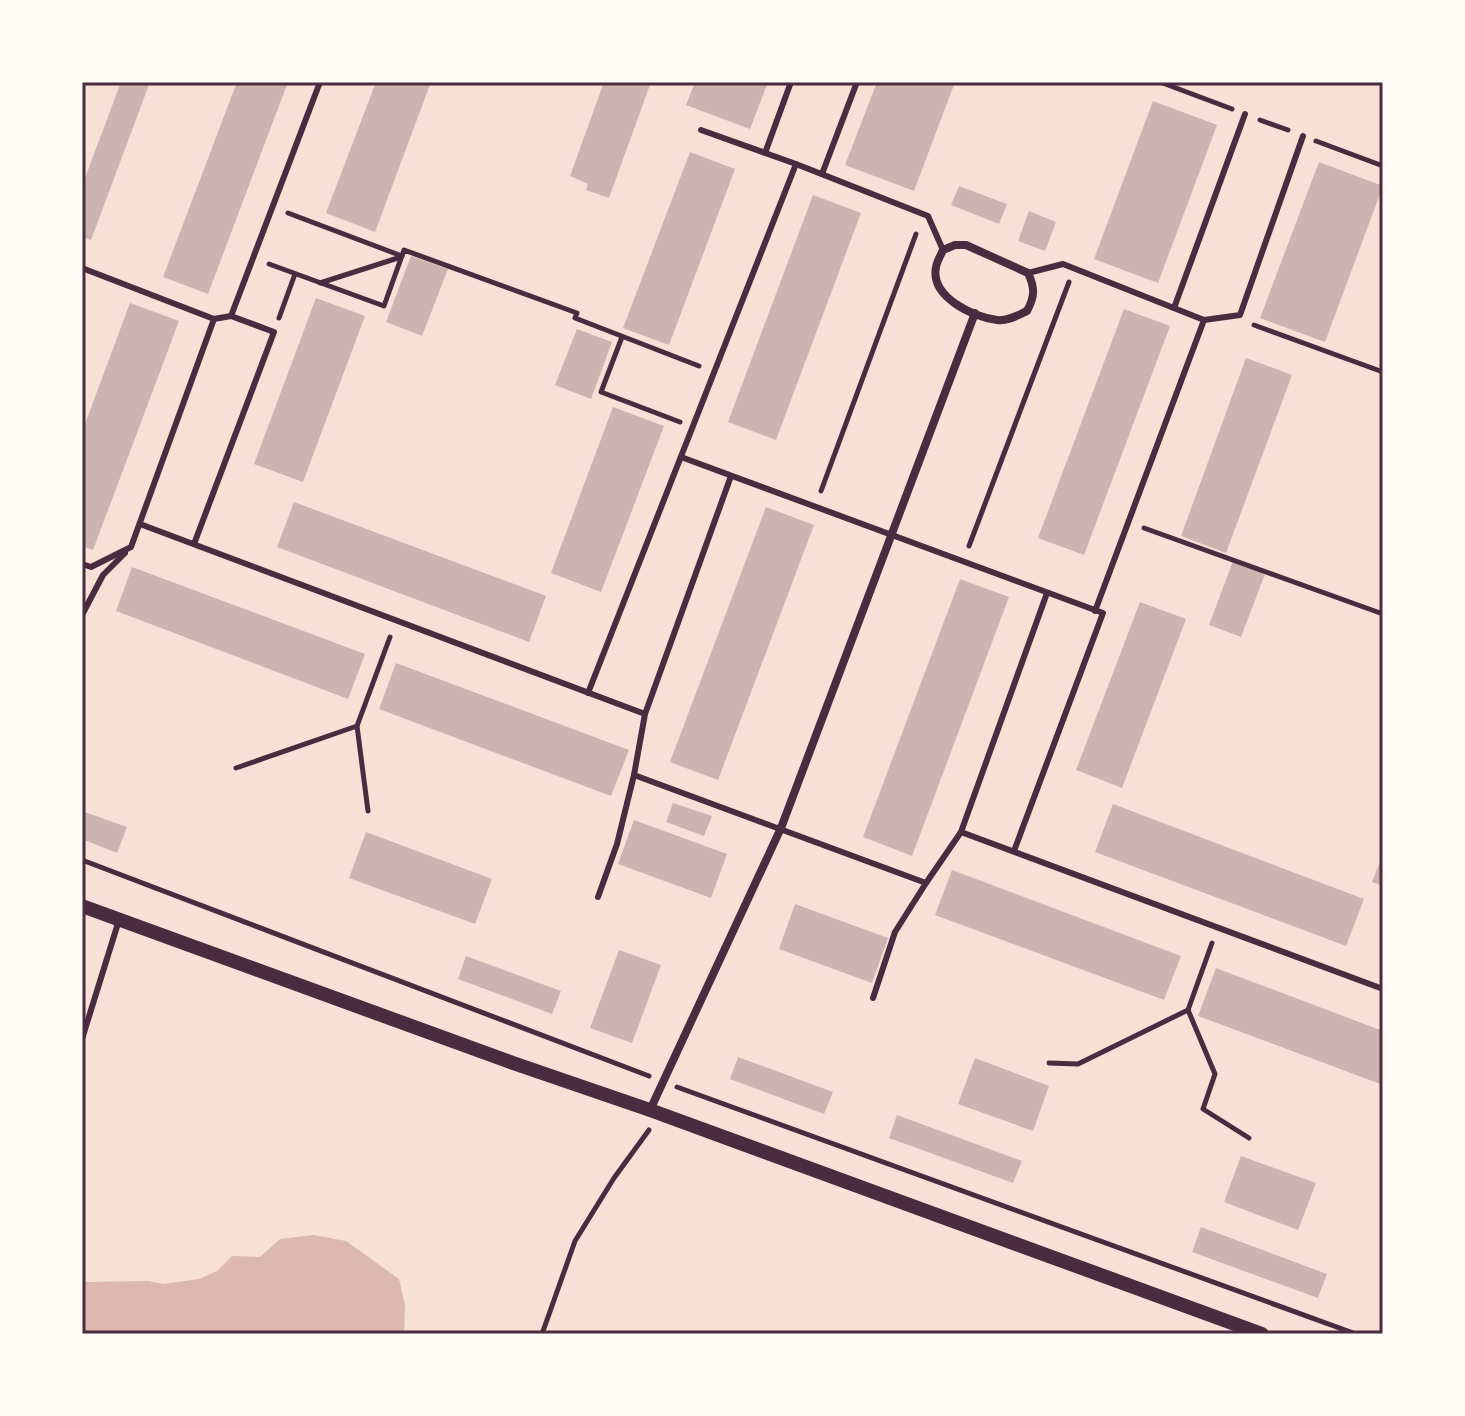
<svg xmlns="http://www.w3.org/2000/svg" width="1465" height="1416" font-family="'Playfair Display',serif">
<style>
.water{fill:#dcb8b0}
.building{fill:#ccb4b1}
.lines{fill:none;stroke-linecap:round;stroke-linejoin:round}
.path{stroke:#4a2c40;stroke-width:5}
.service{stroke:#4a2c40;stroke-width:6}
.minor{stroke:#4a2c40;stroke-width:8}
.tertiary{stroke:#4a2c40;stroke-width:14}
.neatline{fill:none;stroke:#4a2c40;stroke-width:3}
</style>
<rect width="100%" height="100%" fill="#f7e1d7"/>
<path class="water" d="M 313,1235 L 346,1241 L 399,1279 L 405,1305 L 404,1334 L 82,1334 L 82,1286 L 85,1282 L 148,1281 L 163,1284 L 199,1279 L 217,1271 L 232,1256 L 260,1257 L 280,1239 Z"/>
<g class="building">
<path d="M 121,82 L 150,82 L 91,240 L 82,237 L 82,186 Z"/>
<path d="M 237,82 L 288,82 L 208,294 L 163,277 Z"/>
<path d="M 376,82 L 431,82 L 375,232 L 326,213 Z"/>
<path d="M 604,82 L 651,82 L 609,198 L 586,190 L 588,184 L 570,176 Z"/>
<path d="M 695,82 L 768,82 L 750,129 L 686,105 Z"/>
<path d="M 877,82 L 955,82 L 914,191 L 845,165 Z"/>
<path d="M 1153,101 L 1217,125 L 1158,283 L 1094,259 Z"/>
<path d="M 690,152 L 735,169 L 669,345 L 623,328 Z"/>
<path d="M 1319,162 L 1383,186 L 1325,342 L 1260,318 Z"/>
<path d="M 959,186 L 1007,204 L 999,224 L 951,205 Z"/>
<path d="M 813,195 L 861,213 L 776,440 L 728,422 Z"/>
<path d="M 1029,211 L 1056,222 L 1045,251 L 1018,241 Z"/>
<path d="M 411,256 L 448,269 L 422,336 L 386,322 Z"/>
<path d="M 316,298 L 365,316 L 303,482 L 254,464 Z"/>
<path d="M 130,303 L 179,321 L 93,550 L 82,546 L 82,432 Z"/>
<path d="M 1124,309 L 1170,326 L 1084,555 L 1038,538 Z"/>
<path d="M 577,329 L 612,342 L 591,399 L 555,385 Z"/>
<path d="M 1246,358 L 1292,375 L 1226,553 L 1181,536 Z"/>
<path d="M 613,407 L 664,426 L 601,592 L 551,573 Z"/>
<path d="M 294,502 L 546,596 L 529,642 L 277,547 Z"/>
<path d="M 766,507 L 814,525 L 718,780 L 670,762 Z"/>
<path d="M 1233,561 L 1265,574 L 1241,637 L 1209,625 Z"/>
<path d="M 132,567 L 365,654 L 348,699 L 116,611 Z"/>
<path d="M 960,579 L 1009,597 L 912,856 L 863,837 Z"/>
<path d="M 1140,602 L 1186,619 L 1122,788 L 1076,770 Z"/>
<path d="M 396,663 L 629,750 L 611,796 L 379,709 Z"/>
<path d="M 673,803 L 712,816 L 704,836 L 666,822 Z"/>
<path d="M 1113,804 L 1364,899 L 1346,946 L 1095,852 Z"/>
<path d="M 82,811 L 127,827 L 117,853 L 82,839 Z"/>
<path d="M 634,820 L 727,854 L 711,898 L 618,864 Z"/>
<path d="M 366,832 L 492,879 L 475,924 L 349,878 Z"/>
<path d="M 1383,854 L 1383,886 L 1372,882 Z"/>
<path d="M 952,870 L 1181,956 L 1164,1000 L 935,915 Z"/>
<path d="M 795,904 L 888,938 L 872,983 L 779,949 Z"/>
<path d="M 619,950 L 661,965 L 632,1043 L 590,1028 Z"/>
<path d="M 466,956 L 561,991 L 552,1014 L 458,979 Z"/>
<path d="M 1216,968 L 1383,1031 L 1383,1085 L 1198,1016 Z"/>
<path d="M 738,1057 L 833,1092 L 824,1114 L 730,1079 Z"/>
<path d="M 975,1058 L 1049,1086 L 1033,1131 L 958,1104 Z"/>
<path d="M 897,1115 L 1022,1161 L 1013,1183 L 889,1138 Z"/>
<path d="M 1241,1156 L 1316,1183 L 1298,1230 L 1224,1202 Z"/>
<path d="M 1201,1227 L 1327,1274 L 1318,1298 L 1192,1252 Z"/>
</g>
<g class="lines">
<g class="path">
<path d="M 1160,82 L 1232,109"/>
<path d="M 1260,120 L 1288,130"/>
<path d="M 1316,141 L 1383,166"/>
<path d="M 288,213 L 402,256"/>
<path d="M 269,264 L 384,306 L 404,250 L 577,313 L 575,318 L 699,366"/>
<path d="M 320,283 L 401,257"/>
<path d="M 279,318 L 295,274"/>
<path d="M 1254,325 L 1383,372"/>
<path d="M 622,337 L 601,392 L 680,422"/>
<path d="M 821,491 L 916,234"/>
<path d="M 1144,528 L 1383,614"/>
<path d="M 969,546 L 1069,282"/>
<path d="M 357,726 L 368,811"/>
<path d="M 236,768 L 357,726 L 390,637"/>
<path d="M 82,860 L 649,1076"/>
<path d="M 1188,1010 L 1215,1074 L 1203,1109 L 1249,1138"/>
<path d="M 1049,1063 L 1078,1064 L 1188,1010 L 1212,943"/>
<path d="M 677,1087 L 1356,1334"/>
<path d="M 542,1334 L 575,1241 L 614,1178 L 649,1130"/>
</g>
<g class="service">
<path d="M 701,130 L 796,164 L 928,216 L 943,250"/>
<path d="M 765,153 L 791,82"/>
<path d="M 822,174 L 857,82"/>
<path d="M 82,268 L 214,319"/>
<path d="M 1028,273 L 1063,264 L 1204,320 L 1240,315 L 1303,136"/>
<path d="M 1174,308 L 1245,114"/>
<path d="M 231,316 L 320,82"/>
<path d="M 681,457 L 1103,613 L 1014,851"/>
<path d="M 140,524 L 645,714 L 731,476"/>
<path d="M 82,564 L 91,567 L 131,547 L 214,319 L 231,316 L 274,332 L 194,544"/>
<path d="M 1047,593 L 961,832 L 1383,989"/>
<path d="M 1095,611 L 1204,320"/>
<path d="M 82,615 L 103,575 L 125,553"/>
<path d="M 588,693 L 796,164"/>
<path d="M 645,714 L 634,775 L 926,883 L 961,832"/>
<path d="M 598,897 L 617,844 L 634,775"/>
<path d="M 873,998 L 895,932 L 926,883"/>
<path d="M 82,1039 L 119,920"/>
</g>
<g class="minor">
<path d="M 955,245 L 966,245 L 1028,273 C 1035,288 1035,296 1027,311 C 1018,315 1007,322 997,320 C 973,317 930,297 936,267 C 937,261 941,255 943,250 Z"/>
<path d="M 650,1110 L 781,828 L 975,313"/>
</g>
<path class="tertiary" d="M 82,906 L 513,1063 L 650,1110 L 1262,1334"/>
</g>
<rect width="1465" height="1416" fill="none" stroke="#fffaf5" stroke-width="168"/>
<rect x="84" y="84" width="1297" height="1248" class="neatline"/>
</svg>
